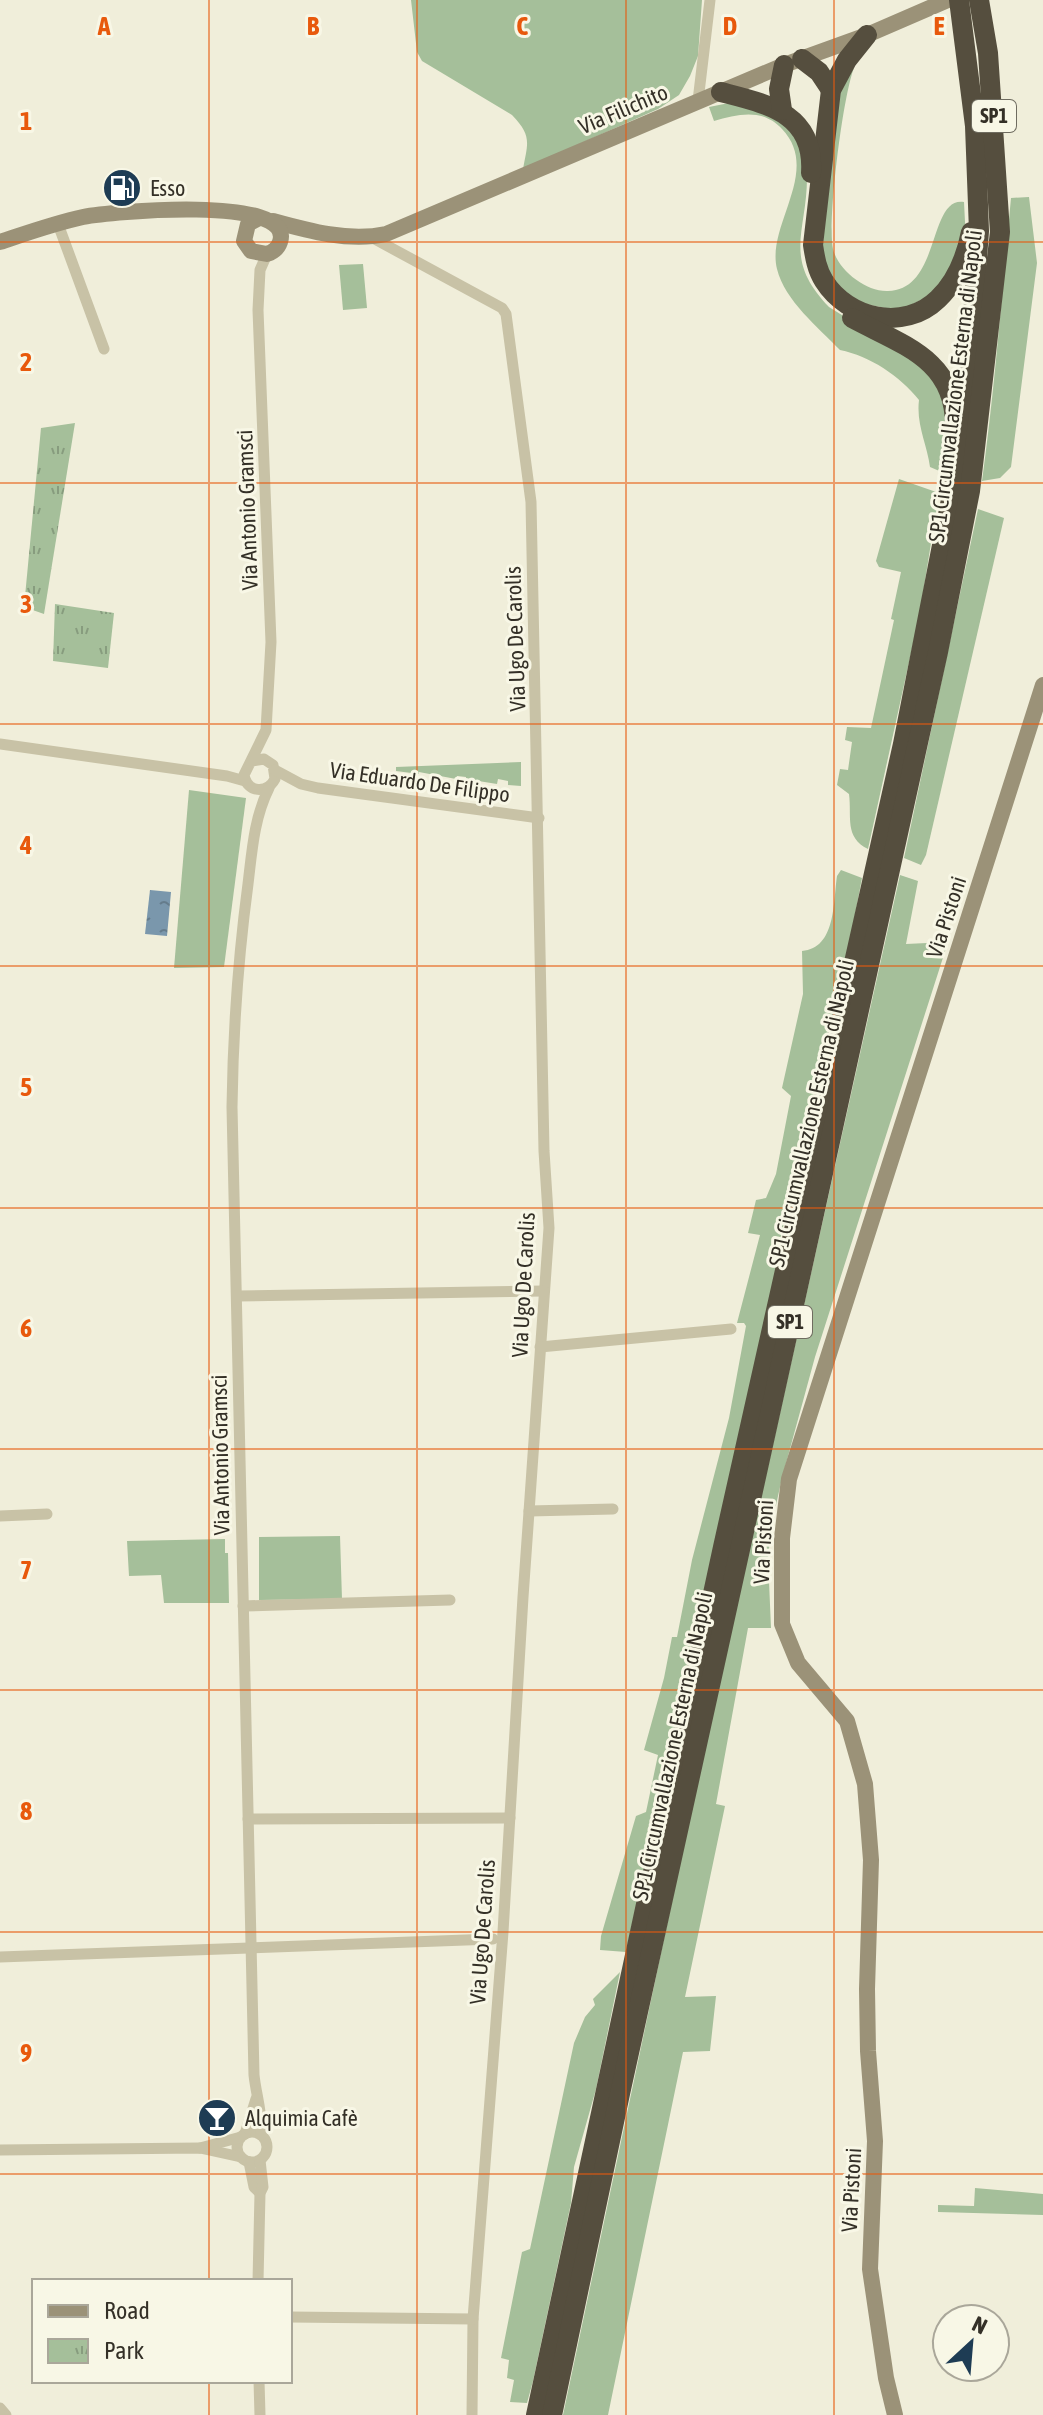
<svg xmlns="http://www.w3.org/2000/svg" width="1043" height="2415" font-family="'Asap Condensed',sans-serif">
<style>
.green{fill:#a5bf9a}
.park{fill:url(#park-tufts)}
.water{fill:url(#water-ripples)}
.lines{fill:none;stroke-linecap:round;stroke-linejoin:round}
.street{stroke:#c8c2a6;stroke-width:11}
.secondary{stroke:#9b9278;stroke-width:16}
.highway{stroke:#554e3e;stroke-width:20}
.grid{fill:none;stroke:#e8590c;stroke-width:2;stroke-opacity:0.55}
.labels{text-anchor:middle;stroke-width:6;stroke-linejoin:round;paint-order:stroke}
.shield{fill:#f8f7e6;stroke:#6f6c60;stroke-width:2}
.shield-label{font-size:20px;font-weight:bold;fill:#343027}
.street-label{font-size:22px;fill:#343027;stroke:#f8f7e6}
.poi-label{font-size:22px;fill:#343027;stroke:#f8f7e6;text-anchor:start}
.grid-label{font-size:26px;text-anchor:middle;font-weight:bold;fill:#e8590c;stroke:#f8f7e6;stroke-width:6;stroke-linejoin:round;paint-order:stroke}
</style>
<defs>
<pattern id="park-tufts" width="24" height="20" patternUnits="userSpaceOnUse" patternTransform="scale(2)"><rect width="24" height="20" fill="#a5bf9a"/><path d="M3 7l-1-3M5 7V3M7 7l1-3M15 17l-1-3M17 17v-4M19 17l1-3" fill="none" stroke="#879c7e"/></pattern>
<pattern id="water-ripples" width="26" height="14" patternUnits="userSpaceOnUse" patternTransform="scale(2)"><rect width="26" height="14" fill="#7a97ac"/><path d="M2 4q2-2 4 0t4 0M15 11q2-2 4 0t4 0" fill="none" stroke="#657c8c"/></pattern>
</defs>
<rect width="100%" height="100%" fill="#f0eeda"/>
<g class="green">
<path d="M 411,0 L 702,0 L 698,56 L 690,76 L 679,95 L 658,109 L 523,169 C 528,142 532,136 512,115 L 422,61 L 417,52 Z"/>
<path d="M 854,68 C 843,95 827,221 833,249 C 838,270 866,292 888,291 C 941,290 928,196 964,202 L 966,242 L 939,290 L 900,311 L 851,301 L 821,264 L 837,91 Z"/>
<path d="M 734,102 L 752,103 L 797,133 C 800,147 806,163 807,177 C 807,233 782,258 829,307 L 922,365 C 953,396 950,433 944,473 L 930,467 C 927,444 916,425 919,400 C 900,376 870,356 840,350 C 818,327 785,301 777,269 C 766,225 822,171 782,129 C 763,108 738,114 714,121 L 709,107 Z"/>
<path d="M 1029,197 L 1037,263 L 1011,467 L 1000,478 L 982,481 C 995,387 1002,292 1011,198 Z"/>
<path d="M 363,264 L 367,308 L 343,310 L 339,265 Z"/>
<path d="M 899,479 L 939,493 L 920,612 L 868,849 C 844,837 852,817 849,794 L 837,785 L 840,769 L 848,770 L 852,742 L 845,740 L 847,727 L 871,728 L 894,620 L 891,619 L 901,572 L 879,567 L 876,561 Z"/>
<path d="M 978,509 L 1004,518 L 926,855 L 921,865 L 904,858 Z"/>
<path d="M 521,762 L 521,786 L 508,785 L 508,781 L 498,779 L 497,784 L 466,779 L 466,777 L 457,776 L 456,779 L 419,772 L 419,774 L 396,771 L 396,767 Z"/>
<path d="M 189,790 L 246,798 L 224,967 L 174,968 Z"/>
<path d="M 841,870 L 862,878 L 850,941 L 778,1248 L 776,1269 L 626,1952 L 600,1950 L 601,1936 L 636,1816 L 646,1812 L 658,1755 L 644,1750 L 664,1678 L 672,1637 L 677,1637 L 692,1560 L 729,1418 L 746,1326 L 744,1323 L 737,1323 L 760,1235 L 748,1233 L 756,1200 L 766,1198 L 776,1174 L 791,1096 L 782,1088 L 803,994 L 802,951 C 836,948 833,903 837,876 Z"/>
<path d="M 900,875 L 918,881 L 906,944 L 948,942 L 815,1357 L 782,1478 L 772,1523 L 768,1558 L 771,1628 L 748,1628 L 716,1804 L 725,1806 L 685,1997 L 716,1996 L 710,2051 L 683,2052 L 608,2415 L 563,2415 L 692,1807 Z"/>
<path d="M 340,1536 L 342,1599 L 259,1600 L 259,1537 Z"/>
<path d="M 225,1539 L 225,1553 L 228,1553 L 229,1603 L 164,1603 L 161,1575 L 129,1576 L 127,1541 Z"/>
<path d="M 620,1972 L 596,2089 L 574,2167 L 571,2203 L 533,2381 L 527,2403 L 510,2402 L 514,2380 L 507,2378 L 509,2360 L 501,2358 L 522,2252 L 530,2249 L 574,2043 L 585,2017 L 595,2005 L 593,1999 Z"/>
<path d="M 975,2188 L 1043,2194 L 1043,2215 L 938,2212 L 938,2205 L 974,2206 Z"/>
</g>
<g class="park">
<path d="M 75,423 L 44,614 L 24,607 L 41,428 Z"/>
<path d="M 55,604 L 114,613 L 108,668 L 53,661 Z"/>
</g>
<path class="water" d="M 150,890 L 171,892 L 167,936 L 145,934 Z"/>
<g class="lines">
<g class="street">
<path d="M 698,101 L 710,0"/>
<path d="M 58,224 L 104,349"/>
<path d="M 371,237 L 502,308 L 506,314 L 531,502 L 544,1151 L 549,1228 L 523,1597 L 503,1932 L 473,2319 L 472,2415"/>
<path d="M 0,744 L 227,776 L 245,781"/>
<path d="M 252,761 L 264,759 L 273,765 L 275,779 C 267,794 247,793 244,775 L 266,730 L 271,642 L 258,310 L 260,270 L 267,254"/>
<path d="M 275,770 L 301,784 L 318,788 L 539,818"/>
<path d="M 237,1296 L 544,1291"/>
<path d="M 540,1347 L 731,1329"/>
<path d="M 529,1511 L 613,1509"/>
<path d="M 0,1516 L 47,1514"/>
<path d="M 243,1606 L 450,1600"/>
<path d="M 248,1819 L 510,1818"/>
<path d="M 0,1957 L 493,1939"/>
<circle cx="252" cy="2147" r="15"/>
<path d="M 245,2134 L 256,2099"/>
<path d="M 261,2135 C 263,2114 256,2095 254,2075 L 232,1107 C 233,1032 238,959 248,884 C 252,851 254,818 269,788"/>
<path d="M 200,2148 L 241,2137"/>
<path d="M 0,2150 L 200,2148 L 241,2157"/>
<path d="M 249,2162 L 254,2187 L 260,2193"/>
<path d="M 258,2281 L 260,2193 L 263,2187 L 260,2160"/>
<path d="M 290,2317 L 473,2319"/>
<path d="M 259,2381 L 260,2415"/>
<path d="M 0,2408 L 6,2415"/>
</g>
<g class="secondary">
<path d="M 273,221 C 309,231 349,242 386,234 L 784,65 L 867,35 L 948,0"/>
<path d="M 0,242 C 27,233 55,223 83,217 C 108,212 296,194 280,242 C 278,248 273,252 267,254 L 251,251 L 244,241 L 248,224 L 259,218"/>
<path d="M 895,2415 L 886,2378 L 870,2269 L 875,2141 L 868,2051 L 867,1989 L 871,1860 L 865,1784 L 847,1721 L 798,1663 L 782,1624 L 782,1538 L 789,1479 L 1043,685"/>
</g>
<g class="highway">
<path d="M 867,35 L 847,60 L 831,90 L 813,245 C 815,258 817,270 824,281 C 848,319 904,332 938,299 C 957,281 966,257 971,232"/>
<path d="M 802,59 L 819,72 L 831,90"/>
<path d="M 721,92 C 767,104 815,113 811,173"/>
<path d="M 782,110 L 779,89 L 784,65"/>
<path d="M 852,318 C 902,345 955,359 955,425"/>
<path d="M 536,2415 L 723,1547 L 903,744 L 958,464 L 967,396 L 979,231 L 975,126 L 959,0"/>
<path d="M 552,2415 L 621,2089 L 938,652 L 970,491 L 1000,232 L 988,53 L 979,0"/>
</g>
</g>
<path class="grid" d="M 209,0 L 209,2281M 417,0 L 417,2415M 626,0 L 626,2415M 834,0 L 834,2415M 0,242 L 1043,242M 0,483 L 1043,483M 0,724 L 1043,724M 0,966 L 1043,966M 0,1208 L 1043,1208M 0,1449 L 1043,1449M 0,1690 L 1043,1690M 0,1932 L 1043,1932M 0,2174 L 1043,2174M 209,2381 L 209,2415"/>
<defs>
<symbol id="fuel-disc" viewBox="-11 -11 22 22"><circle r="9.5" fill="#1e3c54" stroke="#f8f7e6"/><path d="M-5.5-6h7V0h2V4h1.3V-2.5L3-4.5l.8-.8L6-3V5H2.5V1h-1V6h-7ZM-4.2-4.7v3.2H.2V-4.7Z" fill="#fff"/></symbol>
<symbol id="bar-disc" viewBox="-11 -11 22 22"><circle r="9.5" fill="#1e3c54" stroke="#f8f7e6"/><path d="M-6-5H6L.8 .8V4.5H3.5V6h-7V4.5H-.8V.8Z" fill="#fff"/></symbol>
</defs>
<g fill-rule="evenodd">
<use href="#fuel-disc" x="100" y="166" width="44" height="44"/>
<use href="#bar-disc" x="195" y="2096" width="44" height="44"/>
</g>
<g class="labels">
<g class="shield">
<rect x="972" y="100" width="44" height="32" rx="6"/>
<rect x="768" y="1306" width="44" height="32" rx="6"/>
</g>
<g class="shield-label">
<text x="994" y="123">SP1</text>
<text x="790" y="1329">SP1</text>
</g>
<g class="street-label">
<text transform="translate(623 109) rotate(-23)" y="8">Via Filichito</text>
<text transform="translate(955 386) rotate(-83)" y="8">SP1 Circumvallazione Esterna di Napoli</text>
<text transform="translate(247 510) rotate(-92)" y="8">Via Antonio Gramsci</text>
<text transform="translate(515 639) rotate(-92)" y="8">Via Ugo De Carolis</text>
<text transform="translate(420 782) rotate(8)" y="8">Via Eduardo De Filippo</text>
<text transform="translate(946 917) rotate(-72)" y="8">Via Pistoni</text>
<text transform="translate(811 1113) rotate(-77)" y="8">SP1 Circumvallazione Esterna di Napoli</text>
<text transform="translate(523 1285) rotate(-87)" y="8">Via Ugo De Carolis</text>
<text transform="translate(220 1455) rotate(-91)" y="8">Via Antonio Gramsci</text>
<text transform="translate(763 1542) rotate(-87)" y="8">Via Pistoni</text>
<text transform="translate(672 1746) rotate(-78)" y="8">SP1 Circumvallazione Esterna di Napoli</text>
<text transform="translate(482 1932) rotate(-86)" y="8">Via Ugo De Carolis</text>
<text transform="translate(851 2190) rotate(-87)" y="8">Via Pistoni</text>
</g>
<g class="poi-label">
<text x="150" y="196">Esso</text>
<text x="245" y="2126">Alquimia Cafè</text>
</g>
</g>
<g class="grid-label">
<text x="104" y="35">A</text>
<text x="313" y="35">B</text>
<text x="522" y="35">C</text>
<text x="730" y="35">D</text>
<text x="939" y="35">E</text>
<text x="26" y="130">1</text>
<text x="26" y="371">2</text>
<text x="26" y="613">3</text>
<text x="26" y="854">4</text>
<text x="26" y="1096">5</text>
<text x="26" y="1337">6</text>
<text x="26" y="1579">7</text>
<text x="26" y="1820">8</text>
<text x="26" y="2062">9</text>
</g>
<rect x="32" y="2279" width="260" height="104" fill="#f8f7e6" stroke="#aaa79a" stroke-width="2"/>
<rect x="48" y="2305" width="40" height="12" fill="#9b9278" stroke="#aaa79a" stroke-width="2"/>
<text x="104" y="2319" font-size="24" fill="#343027">Road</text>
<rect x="48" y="2339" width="40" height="24" fill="url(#park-tufts)" stroke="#aaa79a" stroke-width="2"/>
<text x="104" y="2359" font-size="24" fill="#343027">Park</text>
<g transform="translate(971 2343) rotate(26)"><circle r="38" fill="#f8f7e6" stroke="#aaa79a" stroke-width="2"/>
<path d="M0-6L14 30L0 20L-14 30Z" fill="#1e3c54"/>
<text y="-12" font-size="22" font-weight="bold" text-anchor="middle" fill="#343027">N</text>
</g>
</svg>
